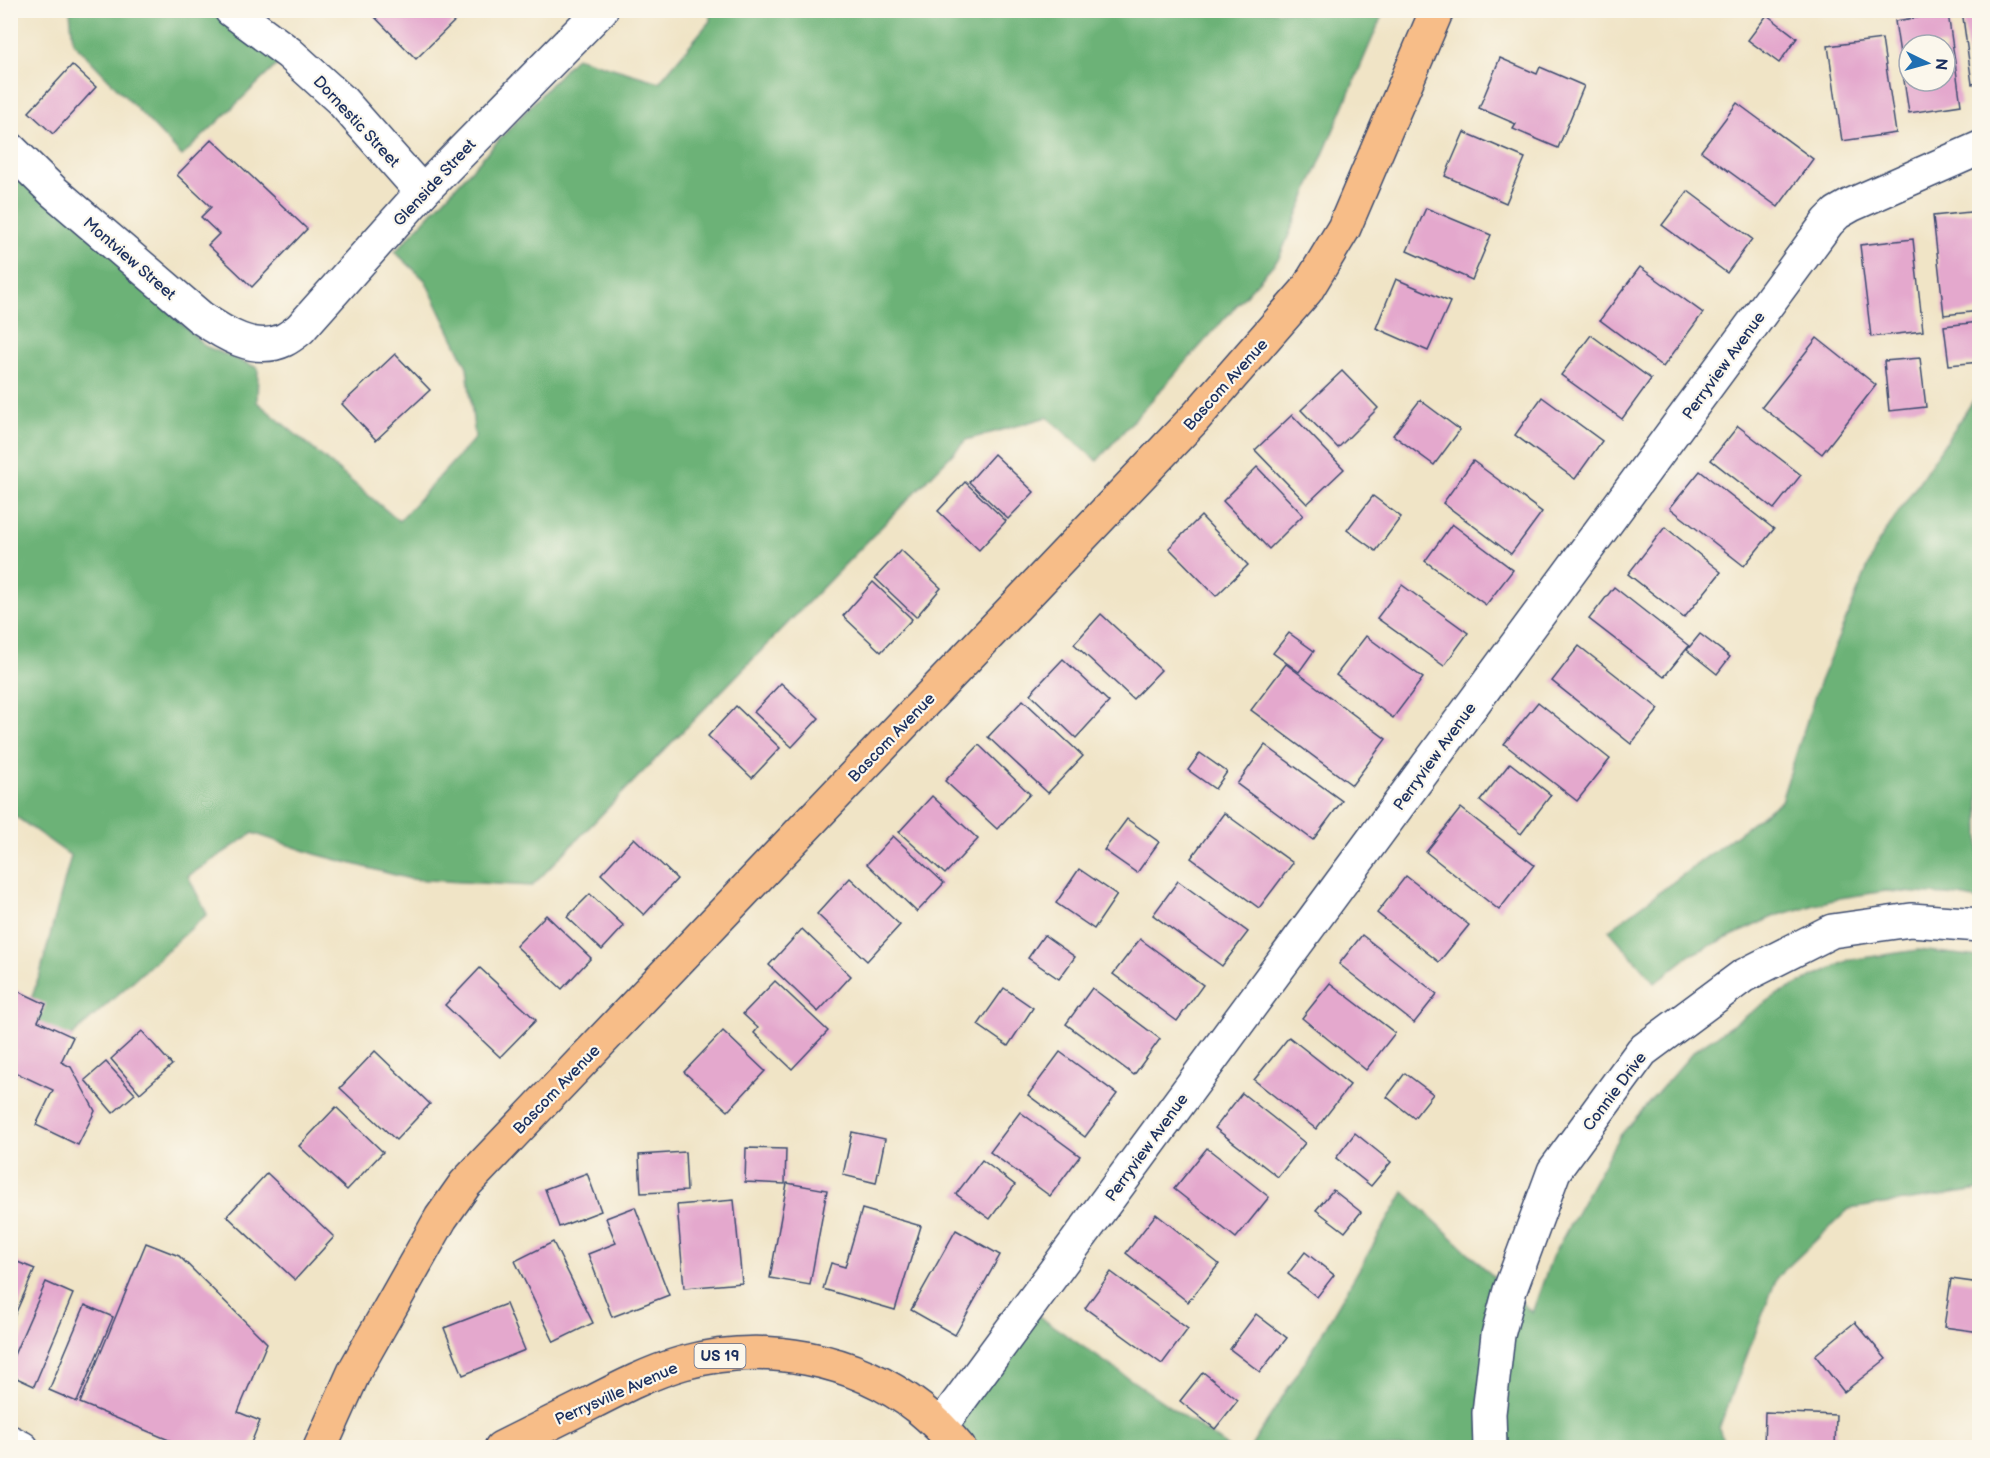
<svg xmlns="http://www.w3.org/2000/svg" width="1990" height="1458" font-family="'Balsamiq Sans',sans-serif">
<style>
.forest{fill:#6cb277;stroke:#44706a;stroke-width:1.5}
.building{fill:#e4a8cd;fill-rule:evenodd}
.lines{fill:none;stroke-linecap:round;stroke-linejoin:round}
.street-casing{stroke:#3b4a6e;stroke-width:36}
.primary-casing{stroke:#3b4a6e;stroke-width:36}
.street{stroke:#fff;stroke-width:33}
.primary{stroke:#f7bd88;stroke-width:33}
.labels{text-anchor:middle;stroke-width:4.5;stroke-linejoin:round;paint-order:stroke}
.shield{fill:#fbf7ec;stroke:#5e6b89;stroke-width:1.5}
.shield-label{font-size:15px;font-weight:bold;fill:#1b2f5e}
.street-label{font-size:16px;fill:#1b2f5e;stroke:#fbf7ec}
</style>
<rect width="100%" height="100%" fill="#fbf7ec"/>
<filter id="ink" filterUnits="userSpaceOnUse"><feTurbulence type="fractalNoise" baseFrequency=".0167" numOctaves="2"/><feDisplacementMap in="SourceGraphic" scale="12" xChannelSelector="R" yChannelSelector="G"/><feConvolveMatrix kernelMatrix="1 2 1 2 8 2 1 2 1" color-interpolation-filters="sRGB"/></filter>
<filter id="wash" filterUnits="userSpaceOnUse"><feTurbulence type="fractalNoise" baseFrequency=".008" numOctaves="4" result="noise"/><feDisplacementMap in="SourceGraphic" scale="24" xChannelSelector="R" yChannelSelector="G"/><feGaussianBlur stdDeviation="1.35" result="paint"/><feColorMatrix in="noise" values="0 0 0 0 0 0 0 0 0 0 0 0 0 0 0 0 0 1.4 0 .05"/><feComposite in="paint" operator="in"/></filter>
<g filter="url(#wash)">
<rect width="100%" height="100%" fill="#f0e4c6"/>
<g class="forest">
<path d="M 70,11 L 216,11 L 280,62 L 182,156 L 73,42 Z"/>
<path d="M 710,11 L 1384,11 L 1279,258 L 1097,461 L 1047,417 L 966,440 L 532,886 L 410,879 L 315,854 L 253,833 L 188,876 L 207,914 L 53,1053 L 21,1028 L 40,974 L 71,856 L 11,813 L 10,156 L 205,346 L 258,368 L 257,402 L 399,521 L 475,438 L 467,367 L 425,280 L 395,252 L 576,57 L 659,82 L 710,21 Z"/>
<path d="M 1979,392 L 1979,900 L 1959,896 L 1886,891 L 1840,898 L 1775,916 L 1690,955 L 1655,983 L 1609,930 L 1781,801 L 1818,686 L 1878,543 Z"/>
<path d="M 1918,950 L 1979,957 L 1979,1190 L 1849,1209 L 1777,1277 L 1719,1428 L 1725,1447 L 1250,1448 L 1311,1352 L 1404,1192 L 1532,1313 L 1552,1257 L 1618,1138 L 1695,1050 L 1780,993 L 1849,960 Z"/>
<path d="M 1027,1308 L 1228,1447 L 959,1447 L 940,1427 Z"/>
</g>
<g id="blocks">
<g class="building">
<path d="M 368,10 L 466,10 L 416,59 Z"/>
<path d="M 1962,10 L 1980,10 L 1980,83 L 1972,84 Z"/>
<path d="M 1948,13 L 1961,105 L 1909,113 L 1895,21 ZM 1909,45 L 1945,45 L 1945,81 L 1909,81 Z"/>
<path d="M 1767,15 L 1797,38 L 1779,63 L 1748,40 Z"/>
<path d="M 1882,39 L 1896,133 L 1842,141 L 1828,46 Z"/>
<path d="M 1500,58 L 1537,74 L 1540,67 L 1584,86 L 1558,148 L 1513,129 L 1516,124 L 1479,108 Z"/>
<path d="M 72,65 L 96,87 L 53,134 L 29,112 Z"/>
<path d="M 1737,103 L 1813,159 L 1778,207 L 1701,151 Z"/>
<path d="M 1464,132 L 1525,158 L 1506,203 L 1445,176 Z"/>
<path d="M 212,139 L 307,229 L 252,287 L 208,245 L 219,234 L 201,217 L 211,207 L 177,175 Z"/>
<path d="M 1688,191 L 1752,239 L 1727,273 L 1662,225 Z"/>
<path d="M 1426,208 L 1491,235 L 1472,280 L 1407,251 Z"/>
<path d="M 1979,211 L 1980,311 L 1944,315 L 1933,216 Z"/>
<path d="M 1913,239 L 1923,331 L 1871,337 L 1860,245 Z"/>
<path d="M 1640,267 L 1703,313 L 1663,367 L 1600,320 Z"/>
<path d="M 1396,279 L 1450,302 L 1428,351 L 1376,328 Z"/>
<path d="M 1979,322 L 1980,362 L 1949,365 L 1944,326 Z"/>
<path d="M 1591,335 L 1651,379 L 1622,419 L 1561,375 Z"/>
<path d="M 1817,338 L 1876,385 L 1822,454 L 1762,407 Z"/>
<path d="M 395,354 L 430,390 L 376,440 L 342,404 Z"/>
<path d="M 1920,358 L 1926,407 L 1889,411 L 1884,361 Z"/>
<path d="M 1342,371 L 1378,408 L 1338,448 L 1301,410 Z"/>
<path d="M 1542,397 L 1602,441 L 1575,479 L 1515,435 Z"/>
<path d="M 1420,400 L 1460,430 L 1434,465 L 1393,435 Z"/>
<path d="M 1292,415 L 1344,469 L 1307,504 L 1255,450 Z"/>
<path d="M 1738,426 L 1801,475 L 1774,509 L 1711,460 Z"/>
<path d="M 994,454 L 1034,492 L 1008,519 L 969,482 Z"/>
<path d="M 1473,461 L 1542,512 L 1511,554 L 1443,503 Z"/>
<path d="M 1257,467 L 1303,515 L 1269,549 L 1223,501 Z"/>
<path d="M 1700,471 L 1774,529 L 1744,566 L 1670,508 Z"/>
<path d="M 965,482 L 1006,521 L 979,550 L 938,511 Z"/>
<path d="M 1373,496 L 1401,517 L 1376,551 L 1347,530 Z"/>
<path d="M 1201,516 L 1248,565 L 1216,596 L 1169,548 Z"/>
<path d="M 1452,524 L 1513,570 L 1486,605 L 1425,561 Z"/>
<path d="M 1665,527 L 1721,572 L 1684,618 L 1628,574 Z"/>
<path d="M 901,550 L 941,588 L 916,617 L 875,578 Z"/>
<path d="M 873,582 L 912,619 L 881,652 L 843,616 Z"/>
<path d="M 1402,585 L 1468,633 L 1444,666 L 1377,618 Z"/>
<path d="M 1614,587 L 1689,646 L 1664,677 L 1589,619 Z"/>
<path d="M 1101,614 L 1161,670 L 1133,699 L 1074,644 Z"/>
<path d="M 1289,633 L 1314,651 L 1299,672 L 1273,653 Z"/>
<path d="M 1700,634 L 1730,657 L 1717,674 L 1687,650 Z"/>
<path d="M 1366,636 L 1423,678 L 1393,718 L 1336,675 Z"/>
<path d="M 1579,646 L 1659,709 L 1631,744 L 1552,681 Z"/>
<path d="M 1063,659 L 1109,702 L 1076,738 L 1030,694 Z"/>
<path d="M 1286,664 L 1386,739 L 1352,785 L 1251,710 Z"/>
<path d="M 781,683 L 819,718 L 792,747 L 754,712 Z"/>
<path d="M 1023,700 L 1083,756 L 1048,793 L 988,737 Z"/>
<path d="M 1538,702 L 1610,759 L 1577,801 L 1504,744 Z"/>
<path d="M 736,706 L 780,748 L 752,778 L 708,736 Z"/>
<path d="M 979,745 L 1030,794 L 997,829 L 945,781 Z"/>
<path d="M 1265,745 L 1342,801 L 1313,840 L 1237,784 Z"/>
<path d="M 1200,753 L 1227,772 L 1215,789 L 1188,770 Z"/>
<path d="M 1510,763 L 1551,795 L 1521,834 L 1480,801 Z"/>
<path d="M 932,796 L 978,839 L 945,874 L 899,832 Z"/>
<path d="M 1461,808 L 1534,865 L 1499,910 L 1426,852 Z"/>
<path d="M 1224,813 L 1293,863 L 1259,908 L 1191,858 Z"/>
<path d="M 1127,819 L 1159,842 L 1137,873 L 1104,850 Z"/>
<path d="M 893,836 L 944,883 L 917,912 L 867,864 Z"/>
<path d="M 634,838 L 677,879 L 644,915 L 601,874 Z"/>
<path d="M 1079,869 L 1117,895 L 1094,929 L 1056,903 Z"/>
<path d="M 1406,876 L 1469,925 L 1439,962 L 1377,913 Z"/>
<path d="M 850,878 L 900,925 L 867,961 L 817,914 Z"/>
<path d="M 1178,881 L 1248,932 L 1222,966 L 1153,915 Z"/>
<path d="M 590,894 L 624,926 L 602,950 L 567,917 Z"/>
<path d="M 546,915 L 591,958 L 562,989 L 516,946 Z"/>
<path d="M 802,929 L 851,976 L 818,1012 L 769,965 Z"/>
<path d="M 1044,935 L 1075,957 L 1059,979 L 1028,958 Z"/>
<path d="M 1362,935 L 1437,994 L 1414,1023 L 1339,964 Z"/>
<path d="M 1140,939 L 1203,985 L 1177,1021 L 1113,974 Z"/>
<path d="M 480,968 L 536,1020 L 500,1057 L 445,1005 Z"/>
<path d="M 775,981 L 828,1031 L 792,1069 L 754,1033 L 758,1028 L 743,1014 Z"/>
<path d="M 1330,983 L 1395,1033 L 1366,1070 L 1302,1018 Z"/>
<path d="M 1004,988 L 1033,1008 L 1008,1046 L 978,1025 Z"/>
<path d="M 1092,988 L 1160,1039 L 1134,1075 L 1066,1024 Z"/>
<path d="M 14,989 L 46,1004 L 38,1021 L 73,1037 L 61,1062 L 71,1067 L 95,1111 L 78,1145 L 36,1125 L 53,1090 L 10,1070 L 10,995 Z"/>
<path d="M 142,1031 L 172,1065 L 140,1093 L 111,1059 Z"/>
<path d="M 723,1031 L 765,1071 L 728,1111 L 684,1072 Z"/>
<path d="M 1289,1037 L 1350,1085 L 1316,1129 L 1254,1080 Z"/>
<path d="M 375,1051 L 430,1104 L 396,1140 L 340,1088 Z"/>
<path d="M 1060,1052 L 1117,1094 L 1085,1137 L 1028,1095 Z"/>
<path d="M 106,1062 L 135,1094 L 113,1113 L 85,1080 Z"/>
<path d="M 1405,1073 L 1433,1094 L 1414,1118 L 1387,1097 Z"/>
<path d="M 1242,1093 L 1305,1143 L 1278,1177 L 1215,1128 Z"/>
<path d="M 336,1107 L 383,1152 L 347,1190 L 299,1146 Z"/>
<path d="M 1020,1112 L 1080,1156 L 1050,1196 L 990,1152 Z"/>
<path d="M 852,1132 L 885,1139 L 876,1183 L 843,1175 Z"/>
<path d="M 1355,1133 L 1391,1162 L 1371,1186 L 1336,1158 Z"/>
<path d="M 746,1148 L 786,1149 L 785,1184 L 745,1182 Z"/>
<path d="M 1207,1148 L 1269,1197 L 1236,1238 L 1174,1189 Z"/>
<path d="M 685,1152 L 687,1191 L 641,1193 L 639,1155 Z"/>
<path d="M 982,1160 L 1015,1185 L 990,1219 L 956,1194 Z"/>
<path d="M 267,1173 L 334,1237 L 295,1280 L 227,1216 Z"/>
<path d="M 587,1173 L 601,1211 L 559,1227 L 545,1189 Z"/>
<path d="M 787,1183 L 827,1190 L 810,1285 L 770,1278 Z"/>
<path d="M 1333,1190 L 1361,1212 L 1345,1232 L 1316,1210 Z"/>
<path d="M 734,1200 L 742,1283 L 684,1288 L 677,1205 Z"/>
<path d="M 635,1207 L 669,1295 L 612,1317 L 588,1254 L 616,1243 L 606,1218 Z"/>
<path d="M 862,1209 L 921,1226 L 895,1310 L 823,1289 L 831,1263 L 845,1267 Z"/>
<path d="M 1156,1214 L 1219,1264 L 1188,1302 L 1126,1253 Z"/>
<path d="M 956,1230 L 1000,1255 L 955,1335 L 911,1310 Z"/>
<path d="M 553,1242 L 593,1323 L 554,1342 L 515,1261 Z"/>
<path d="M 146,1243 L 179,1256 L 267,1343 L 238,1412 L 260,1421 L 249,1448 L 188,1448 L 80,1403 Z"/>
<path d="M 1305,1252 L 1334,1275 L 1317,1297 L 1288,1274 Z"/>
<path d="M 10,1259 L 35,1269 L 10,1326 Z"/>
<path d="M 1111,1272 L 1188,1329 L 1162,1364 L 1085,1308 Z"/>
<path d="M 1951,1279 L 1980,1283 L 1980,1332 L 1944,1327 Z"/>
<path d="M 46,1282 L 73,1294 L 34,1386 L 10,1375 L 10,1364 Z"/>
<path d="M 506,1304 L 525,1350 L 463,1375 L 444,1328 Z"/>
<path d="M 85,1305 L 113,1317 L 77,1402 L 49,1390 Z"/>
<path d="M 1256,1314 L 1287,1338 L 1260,1372 L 1230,1349 Z"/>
<path d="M 1855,1322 L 1886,1359 L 1844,1392 L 1815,1355 Z"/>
<path d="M 1203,1372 L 1238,1400 L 1215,1429 L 1180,1401 Z"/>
<path d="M 1765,1412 L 1836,1415 L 1835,1448 L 1764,1448 Z"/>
</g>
</g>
</g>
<g filter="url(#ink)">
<use href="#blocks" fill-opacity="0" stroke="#3b4a6e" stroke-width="1.5"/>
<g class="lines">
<defs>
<g id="street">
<path d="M 231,10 L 289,53 L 341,100 L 422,192"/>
<path d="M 10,149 L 53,191 L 200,317 C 223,333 255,354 284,340 C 290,337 295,333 300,329 L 422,192 L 601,10"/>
<path d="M 940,1427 L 1828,222 L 1837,213 L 1851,205 L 1980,148"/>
<path d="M 10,1442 L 22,1448"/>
<path d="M 1490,1448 L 1489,1413 L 1498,1335 L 1510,1290 L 1554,1171 L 1642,1051 L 1743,976 L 1832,931 L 1911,920 L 1980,925"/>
</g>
<g id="primary">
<path d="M 320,1448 L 355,1370 L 441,1218 L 465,1184 L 1195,418 L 1306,291 L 1344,228 L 1437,10"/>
<path d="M 501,1448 C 531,1433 561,1418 591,1403 C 620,1388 651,1372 683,1363 C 764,1341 854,1357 920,1409 C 935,1421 947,1434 959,1448"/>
</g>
</defs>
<use href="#street" class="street-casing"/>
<use href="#primary" class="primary-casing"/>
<use href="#street" class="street"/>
<use href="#primary" class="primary"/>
</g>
</g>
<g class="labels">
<rect class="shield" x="694.5" y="1344" width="51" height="24" rx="4.5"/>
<g class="shield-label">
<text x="720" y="1361">US 19</text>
</g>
<g class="street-label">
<text transform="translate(357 121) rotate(47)" y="6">Dornestic Street</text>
<text transform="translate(434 182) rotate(-47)" y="6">Glenside Street</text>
<text transform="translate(130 258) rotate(41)" y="6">Montview Street</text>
<text transform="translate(1723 365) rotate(-54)" y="6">Perryview Avenue</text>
<text transform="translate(1225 384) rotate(-48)" y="6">Bascom Avenue</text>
<text transform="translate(891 737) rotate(-46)" y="6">Bascom Avenue</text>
<text transform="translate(1434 756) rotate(-54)" y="6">Perryview Avenue</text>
<text transform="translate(556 1089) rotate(-46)" y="6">Bascom Avenue</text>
<text transform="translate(1614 1091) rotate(-53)" y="6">Connie Drive</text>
<text transform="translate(1146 1147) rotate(-54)" y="6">Perryview Avenue</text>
<text transform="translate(616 1393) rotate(-24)" y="6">Perrysville Avenue</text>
</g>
</g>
<rect width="1990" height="1458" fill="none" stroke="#fbf7ec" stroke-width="36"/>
<g transform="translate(1927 63) rotate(95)"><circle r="28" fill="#fbf7ec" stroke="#a1a7b3" stroke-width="1.5"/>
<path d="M0-4.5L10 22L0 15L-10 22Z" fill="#1f6fb2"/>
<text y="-9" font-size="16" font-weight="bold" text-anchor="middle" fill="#1b2f5e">N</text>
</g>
</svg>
